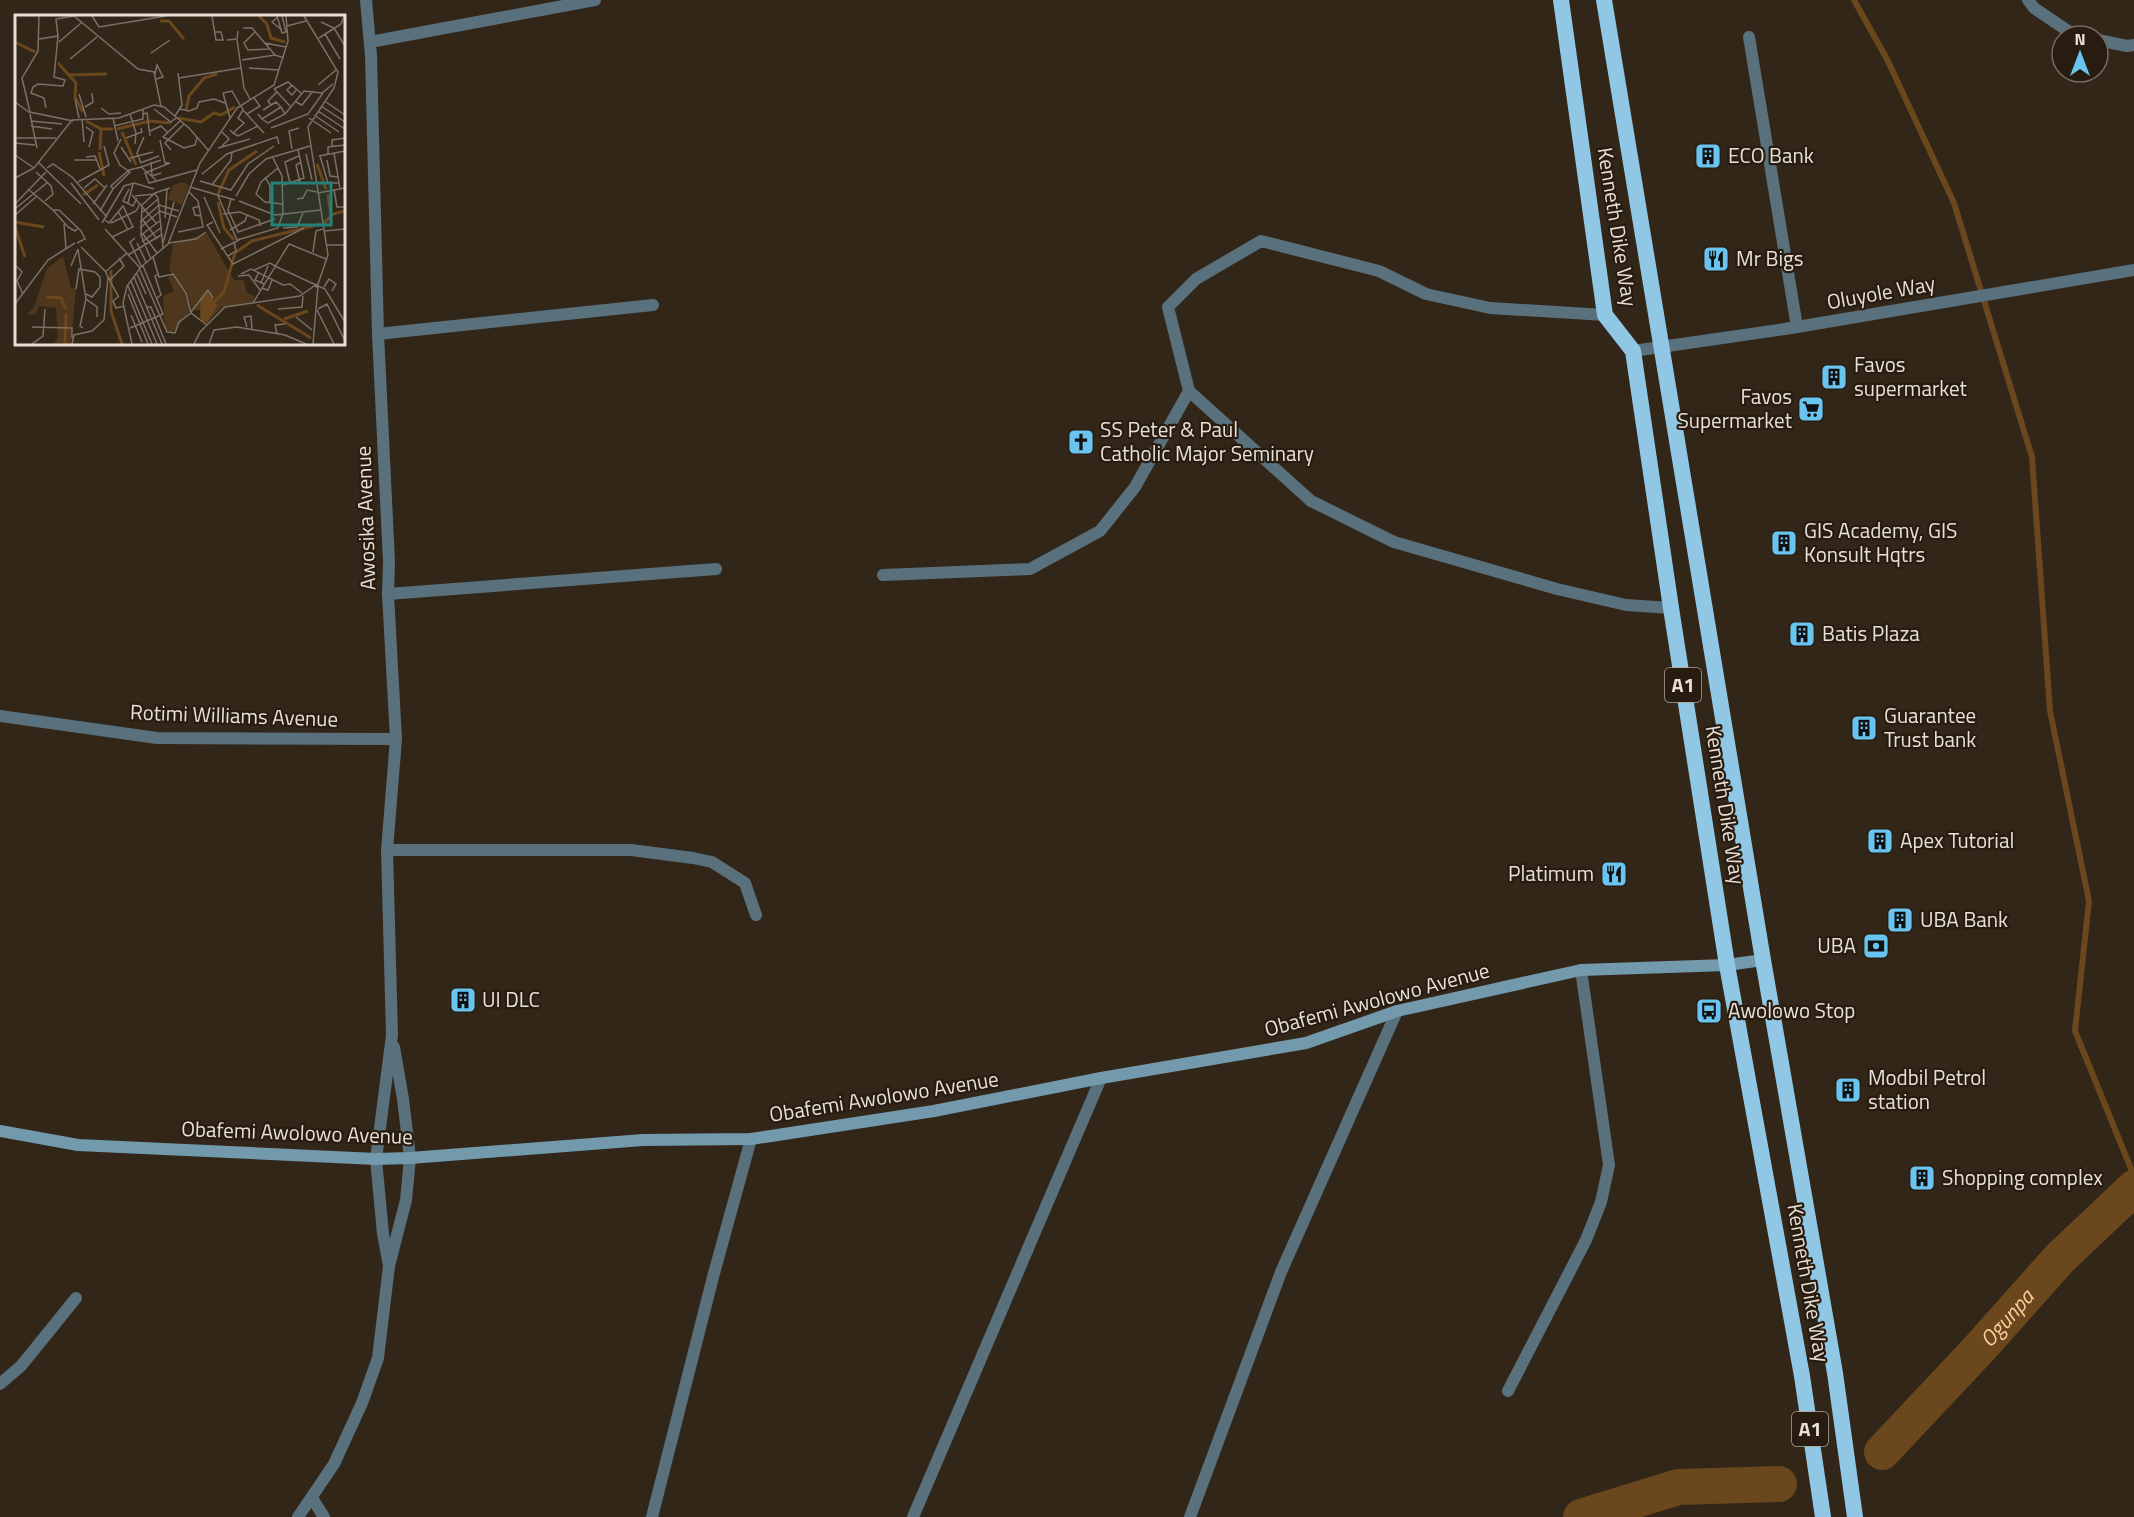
<svg xmlns="http://www.w3.org/2000/svg" width="2134" height="1517" font-family="'Titillium Web',sans-serif">
<style>
.lines{fill:none;stroke-linecap:round;stroke-linejoin:round}
.stream{stroke:#6a471c;stroke-width:6}
.river{stroke:#6a471c;stroke-width:36}
.minor{stroke:#59707d;stroke-width:12}
.tertiary{stroke:#59707d;stroke-width:12}
.secondary{stroke:#7399ad;stroke-width:12}
.trunk{stroke:#90c7e4;stroke-width:16}
.labels{text-anchor:middle;stroke-width:4.5;stroke-linejoin:round;paint-order:stroke}
.shield{fill:#281c10;stroke:#aea59b;stroke-width:1.5}
.shield-label{font-size:20px;font-weight:bold;fill:#e8e0d7}
.poi-label{font-size:21px;fill:#e8e0d7;stroke:#281c10;text-anchor:start}
.street-label{font-size:21px;fill:#e8e0d7;stroke:#281c10}
.water-label{font-size:22px;font-style:italic;fill:#fccd9a;stroke:#281c10}
.inset-river{fill:none;stroke:#6a471c;stroke-width:3}
.inset-road{fill:none;stroke:#7b7065;stroke-width:1.5}
.view{fill:#258178;fill-opacity:0.15;stroke:#258178;stroke-width:3}
.inset-edge{fill:none;stroke:#e8e0d7;stroke-width:3}
</style>
<rect width="100%" height="100%" fill="#322619"/>
<g class="lines">
<path class="stream" d="M 1854,0 L 1887,59 L 1954,203 L 2032,457 L 2050,711 L 2089,901 L 2075,1031 L 2134,1176"/>
<g class="river">
<path id="s1" d="M 1882,1452 L 1978,1350 L 2060,1258 L 2134,1188"/>
<path d="M 1581,1517 L 1678,1487 L 1779,1484"/>
</g>
<g class="minor">
<path d="M 2028,0 L 2034,8 L 2074,35 L 2080,36"/>
<path d="M 1749,37 L 1797,327"/>
<path d="M 2098,40 L 2127,46 L 2134,45"/>
<path d="M 370,42 L 595,0"/>
<path d="M 378,334 L 653,305"/>
<path d="M 1633,351 L 1785,329 L 2134,270"/>
<path d="M 1189,391 L 1311,501 L 1394,542 L 1557,589 L 1626,605 L 1671,608"/>
<path d="M 883,575 L 1030,569 L 1100,531 L 1135,487 L 1189,391 L 1168,307 L 1196,279 L 1261,241 L 1379,271 L 1426,294 L 1490,308 L 1605,315"/>
<path d="M 388,594 L 716,569"/>
<path d="M 0,716 L 157,738 L 396,739"/>
<path d="M 387,850 L 631,850 L 693,858 L 712,862 L 745,883 L 756,915"/>
<path d="M 0,1384 L 21,1366 L 76,1298"/>
<path d="M 1508,1391 L 1586,1240 L 1601,1202 L 1609,1165 L 1581,970"/>
<path d="M 312,1498 L 324,1517"/>
<path d="M 652,1517 L 713,1277 L 751,1139"/>
<path d="M 913,1517 L 1101,1078"/>
<path d="M 1190,1517 L 1281,1272 L 1397,1011"/>
</g>
<g class="tertiary">
<path d="M 366,0 L 371,56 L 378,334 L 389,562 L 388,594 L 396,739 L 387,850 L 392,1035 L 376,1159 L 383,1234 L 389,1266"/>
<path d="M 298,1517 L 334,1464 L 362,1403 L 378,1358 L 389,1266 L 406,1200 L 410,1158 L 403,1099 L 394,1047"/>
</g>
<path class="secondary" d="M 0,1131 L 78,1145 L 376,1159 L 410,1158 L 643,1140 L 751,1139 L 934,1111 L 1101,1078 L 1306,1043 L 1397,1011 L 1581,970 L 1727,965 L 1763,960"/>
<g class="trunk">
<path d="M 1561,0 L 1605,315 L 1633,351 L 1671,608 L 1727,965 L 1802,1376 L 1823,1517"/>
<path d="M 1604,0 L 1763,960 L 1835,1373 L 1855,1517"/>
</g>
</g>
<defs>
<symbol id="building-square" viewBox="-11 -11 22 22"><rect x="-9" y="-9" width="18" height="18" rx="4" fill="#69c4f0" stroke="#281c10"/><path d="M-4-6H4V6H1V3H-1V6H-4ZM-2.5-4.3h1.7v1.8h-1.7ZM.8-4.3h1.7v1.8H.8ZM-2.5-1h1.7V.8h-1.7ZM.8-1h1.7V.8H.8Z" fill="#111"/></symbol>
<symbol id="restaurant-square" viewBox="-11 -11 22 22"><rect x="-9" y="-9" width="18" height="18" rx="4" fill="#69c4f0" stroke="#281c10"/><path d="M-5-6h1v4h1v-4h1v4h1v-4h1v5L-1.5 .5V6h-2V.5L-5-1ZM5-6V6H3V1.5H1.5Q1.5-4 5-6Z" fill="#111"/></symbol>
<symbol id="supermarket-square" viewBox="-11 -11 22 22"><rect x="-9" y="-9" width="18" height="18" rx="4" fill="#69c4f0" stroke="#281c10"/><path d="M-6-5.5h2.5l.6 2H6L4.5 2H-2.5L-4.4-4H-6ZM-1.5 3.2a1.3 1.3 0 1 0 .1 0ZM3 3.2a1.3 1.3 0 1 0 .1 0Z" fill="#111"/></symbol>
<symbol id="church-square" viewBox="-11 -11 22 22"><rect x="-9" y="-9" width="18" height="18" rx="4" fill="#69c4f0" stroke="#281c10"/><path d="M-1.2-6h2.4v3.5h3.3v2.4h-3.3V6h-2.4V-.1h-3.3v-2.4h3.3Z" fill="#111"/></symbol>
<symbol id="bank-square" viewBox="-11 -11 22 22"><rect x="-9" y="-9" width="18" height="18" rx="4" fill="#69c4f0" stroke="#281c10"/><path d="M-6-4H6V4H-6ZM0-2.3a2.3 2.3 0 1 0 0 4.6a2.3 2.3 0 1 0 0-4.6Z" fill="#111"/></symbol>
<symbol id="bus-square" viewBox="-11 -11 22 22"><rect x="-9" y="-9" width="18" height="18" rx="4" fill="#69c4f0" stroke="#281c10"/><path d="M-5-6H5V4H4V6H2V4H-2V6H-4V4H-5ZM-3.5-4V0h7V-4ZM-3.5 1.2v1.5H-2V1.2ZM2 1.2v1.5H3.5V1.2Z" fill="#111"/></symbol>
</defs>
<g fill-rule="evenodd">
<use href="#building-square" x="1693" y="141" width="30" height="30"/>
<use href="#restaurant-square" x="1701" y="244" width="30" height="30"/>
<use href="#building-square" x="1819" y="362" width="30" height="30"/>
<use href="#supermarket-square" x="1796" y="394" width="30" height="30"/>
<use href="#church-square" x="1066" y="427" width="30" height="30"/>
<use href="#building-square" x="1769" y="528" width="30" height="30"/>
<use href="#building-square" x="1787" y="619" width="30" height="30"/>
<use href="#building-square" x="1849" y="713" width="30" height="30"/>
<use href="#building-square" x="1865" y="826" width="30" height="30"/>
<use href="#restaurant-square" x="1599" y="859" width="30" height="30"/>
<use href="#building-square" x="1885" y="905" width="30" height="30"/>
<use href="#bank-square" x="1861" y="931" width="30" height="30"/>
<use href="#building-square" x="448" y="985" width="30" height="30"/>
<use href="#bus-square" x="1694" y="996" width="30" height="30"/>
<use href="#building-square" x="1833" y="1075" width="30" height="30"/>
<use href="#building-square" x="1907" y="1163" width="30" height="30"/>
</g>
<g class="labels">
<g class="shield">
<rect x="1665" y="668" width="36" height="34" rx="4.5"/>
<rect x="1792" y="1412" width="36" height="34" rx="4.5"/>
</g>
<g class="shield-label">
<text x="1683" y="692">A1</text>
<text x="1810" y="1436">A1</text>
</g>
<g class="poi-label">
<text x="1728" y="163">ECO Bank</text>
<text x="1736" y="266">Mr Bigs</text>
<text x="1854" y="372">Favos<tspan x="1854" dy="24">supermarket</tspan></text>
<text x="1792" y="404" text-anchor="end">Favos<tspan x="1792" dy="24">Supermarket</tspan></text>
<text x="1100" y="437">SS Peter &amp; Paul<tspan x="1100" dy="24">Catholic Major Seminary</tspan></text>
<text x="1804" y="538">GIS Academy, GIS<tspan x="1804" dy="24">Konsult Hqtrs</tspan></text>
<text x="1822" y="641">Batis Plaza</text>
<text x="1884" y="723">Guarantee<tspan x="1884" dy="24">Trust bank</tspan></text>
<text x="1900" y="848">Apex Tutorial</text>
<text x="1594" y="881" text-anchor="end">Platimum</text>
<text x="1920" y="927">UBA Bank</text>
<text x="1856" y="953" text-anchor="end">UBA</text>
<text x="482" y="1007">UI DLC</text>
<text x="1728" y="1018">Awolowo Stop</text>
<text x="1868" y="1085">Modbil Petrol<tspan x="1868" dy="24">station</tspan></text>
<text x="1942" y="1185">Shopping complex</text>
</g>
<g class="street-label">
<text transform="translate(1617 227) rotate(81)" y="7">Kenneth Dike Way</text>
<text transform="translate(1881 293) rotate(-10)" y="7">Oluyole Way</text>
<text transform="translate(366 518) rotate(-92)" y="7">Awosika Avenue</text>
<text transform="translate(234 716) rotate(2)" y="7">Rotimi Williams Avenue</text>
<text transform="translate(1725 805) rotate(81)" y="7">Kenneth Dike Way</text>
<text transform="translate(1377 1000) rotate(-15)" y="7">Obafemi Awolowo Avenue</text>
<text transform="translate(884 1097) rotate(-9)" y="7">Obafemi Awolowo Avenue</text>
<text transform="translate(297 1133) rotate(2)" y="7">Obafemi Awolowo Avenue</text>
<text transform="translate(1808 1283) rotate(80)" y="7">Kenneth Dike Way</text>
</g>
<g class="water-label">
<text dy="8" stroke="none"><textPath href="#s1" startOffset="183">Ogunpa</textPath></text>
</g>
</g>
<g transform="translate(15 15)">
<rect width="330" height="330" fill="#322619"/>
<path d="M 168,167 L 174,170 L 167,190 L 153,184 L 158,170 ZM 192,218 L 219,265 L 229,265 L 231,277 L 240,281 L 238,287 L 206,293 L 192,308 L 185,303 L 185,295 L 177,295 L 172,277 L 154,255 L 158,229 ZM 48,241 L 56,273 L 61,274 L 56,329 L 39,329 L 43,322 L 41,293 L 24,291 L 21,299 L 12,300 L 19,292 L 32,254 ZM 157,259 L 171,280 L 175,296 L 157,318 L 150,314 L 148,281 L 159,276 L 153,262 Z" fill="#4e371d"/>
<path d="M 193,277 L 202,291 L 192,308 L 186,305 L 185,293 L 186,284 Z" fill="#6a471c"/>
<path class="inset-river" d="M 244,1 L 252,9 L 256,23 L 270,27M 145,6 L 154,6 L 169,24M 0,27 L 20,37M 43,48 L 61,68 L 60,82 L 68,97M 54,60 L 92,59M 171,95 L 174,81 L 189,63 L 202,59M 163,103 L 186,107 L 199,98 L 206,100 L 220,92M 71,106 L 86,114 L 98,114M 102,114 L 135,106 L 156,108M 107,117 L 121,150M 85,135 L 86,114M 84,137 L 89,161M 302,149 L 311,174M 203,179 L 214,155 L 242,136M 313,179 L 316,201M 68,180 L 83,170M 203,187 L 209,213 L 219,225M 0,207 L 29,212M 309,208 L 318,199 L 330,196M 0,212 L 10,242M 96,255 L 96,296 L 107,329M 31,282 L 46,283 L 51,294M 197,289 L 209,277 L 220,238 L 237,226 L 306,209M 242,290 L 296,323M 269,304 L 293,296M 50,329 L 51,299"/>
<path class="inset-road" d="M 24,1 L 23,36 L 7,63 L 15,97 L 58,106M 59,1 L 123,54 L 139,57 L 146,91M 77,1 L 84,12 L 151,1M 197,1 L 201,25 L 208,25 L 206,17 L 200,17M 262,1 L 267,18 L 271,17 L 267,1M 289,1 L 323,57 L 319,73 L 293,112 L 313,240 L 303,269 L 299,271 L 302,272 L 303,269M 263,2 L 257,7 L 267,15M 306,7 L 319,13 L 330,31M 272,11 L 291,6M 228,13 L 237,13 L 260,40M 240,17 L 229,28 L 233,35 L 254,34M 310,19 L 325,44M 30,23 L 43,21 L 39,62 L 50,65 L 48,71 L 23,69 L 18,72 L 16,78 L 29,83 L 31,93M 304,23 L 326,9 L 329,1M 24,24 L 43,21 L 41,4 L 59,1M 212,25 L 222,24 L 223,16M 222,25 L 229,73 L 235,84M 44,27 L 66,8M 250,28 L 271,32M 136,38 L 155,25M 55,44 L 82,22M 227,45 L 260,40 L 269,43M 234,53 L 264,55M 140,59 L 142,50 L 148,62 L 141,64M 164,63 L 226,53M 277,70 L 272,75 L 277,80 L 281,75M 303,70 L 321,55M 259,74 L 273,67 L 287,79M 262,77 L 275,91M 64,79 L 71,102M 60,84 L 64,103M 0,87 L 15,98M 281,87 L 287,90 L 298,76M 311,87 L 330,100M 256,90 L 253,86 L 262,77 L 259,74M 306,91 L 330,107M 70,92 L 78,87 L 77,78M 86,93 L 94,99 L 106,98M 139,94 L 156,107 L 161,103M 165,94 L 174,96 L 182,93 L 184,87 L 199,84 L 210,88M 228,95 L 249,118M 303,96 L 330,114M 15,99 L 22,133M 115,99 L 121,118 L 120,129M 128,99 L 132,98 L 135,121M 232,99 L 245,91 L 239,83M 243,99 L 247,104 L 266,92 L 261,87 L 248,95M 270,99 L 289,76 L 307,78 L 318,69M 299,100 L 324,117M 160,101 L 167,90 L 163,58M 98,103 L 103,126M 215,103 L 208,78 L 217,76 L 225,90M 294,103 L 316,118M 67,104 L 69,127M 247,104 L 253,108 L 270,99 L 266,92M 16,106 L 47,109M 165,106 L 148,122 L 169,133 L 180,130 L 182,123M 16,111 L 37,114M 99,111 L 128,104 L 128,94M 71,112 L 78,117 L 74,132M 256,113 L 293,99 L 308,78M 215,115 L 218,118 L 229,108 L 223,103 L 228,95 L 226,91M 135,116 L 146,111 L 153,118M 207,117 L 214,124 L 207,131M 218,118 L 223,121 L 243,111M 0,123 L 19,123M 19,123 L 41,123M 111,123 L 127,117 L 126,113M 145,125 L 150,148 L 155,148M 0,128 L 20,130M 317,131 L 317,125 L 330,123M 106,132 L 116,147M 203,133 L 235,124M 277,134 L 274,116 L 284,113M 156,135 L 150,128 L 169,109M 319,138 L 325,174M 291,139 L 297,165M 313,139 L 313,132 L 330,130M 0,140 L 19,153M 257,141 L 267,161 L 268,200M 304,141 L 330,136M 305,141 L 313,168 L 324,168M 71,142 L 80,141 L 85,154M 115,143 L 138,137M 59,145 L 81,145M 312,145 L 315,161 L 323,162M 136,147 L 137,161 L 146,158M 24,148 L 66,189M 125,148 L 144,141M 126,148 L 122,138 L 129,122M 155,148 L 130,158 L 134,168 L 182,155M 126,152 L 146,145M 32,153 L 38,149 L 57,162 L 92,202M 263,153 L 246,167 L 241,179 L 250,187 L 268,189M 21,157 L 36,171 L 38,179 L 30,186M 187,159 L 212,139 L 262,122 L 264,129M 250,162 L 255,171 L 255,188M 0,163 L 19,153 L 57,105 L 104,103 L 139,90 L 149,92 L 174,113 L 194,136M 185,166 L 216,175 L 233,149 L 259,131M 63,167 L 94,150 L 89,131M 285,167 L 281,150 L 286,147M 56,168 L 84,205M 275,168 L 270,147 L 284,141M 197,170 L 216,145 L 217,137M 268,170 L 289,163 L 283,134M 175,172 L 220,185M 69,173 L 80,164 L 90,173M 13,174 L 38,195 L 44,195 L 66,216 L 70,224 L 62,228M 98,174 L 115,157 L 105,150 L 99,138 L 106,124M 114,174 L 108,186 L 118,191 L 122,183M 319,175 L 322,192 L 330,192M 303,178 L 330,173M 117,180 L 142,209M 120,181 L 140,179 L 143,183 L 148,233M 203,181 L 222,225 L 263,213 L 268,198M 221,181 L 234,159 L 251,144 L 295,131M 189,182 L 205,218M 216,184 L 213,195 L 223,217 L 260,204M 282,184 L 288,183 L 292,175 L 302,177M 224,186 L 260,200 L 306,195M 113,188 L 118,169M 0,189 L 31,157M 78,189 L 92,170M 184,191 L 178,193 L 180,200 L 186,201M 1,193 L 33,167M 38,195 L 53,212 L 60,216 L 63,213M 85,196 L 98,174 L 96,171 L 114,155 L 126,152 L 141,165M 103,196 L 113,215M 128,197 L 143,184M 208,199 L 225,197 L 244,205 L 246,211M 0,200 L 22,181M 150,203 L 152,174M 90,205 L 94,208 L 108,191 L 118,212 L 97,222M 128,205 L 142,224M 146,205 L 126,220 L 127,190 L 140,178 L 155,173M 125,207 L 144,190 L 164,196M 198,207 L 192,210 L 218,249 L 289,213M 87,208 L 109,171 L 119,168 L 139,174M 96,208 L 121,196 L 125,189M 49,209 L 51,233M 125,213 L 145,196 L 162,202M 268,213 L 282,212 L 288,198M 90,214 L 125,253M 215,215 L 230,206 L 232,200M 309,216 L 330,214M 163,217 L 188,212 L 183,186 L 173,176M 128,219 L 142,238M 126,220 L 136,244M 120,223 L 115,227 L 126,251M 127,227 L 147,212M 122,228 L 131,247M 148,228 L 159,187M 154,228 L 181,224 L 191,217M 311,230 L 330,230M 66,232 L 90,256 L 103,281M 63,234 L 71,284 L 82,292 L 82,302M 206,234 L 224,225M 298,237 L 301,216 L 308,214M 113,240 L 146,220M 213,241 L 221,236 L 219,227M 138,242 L 144,262 L 158,259 L 171,278 L 176,298 L 192,310M 0,250 L 7,257 L 2,266 L 8,279M 56,251 L 63,234M 262,252 L 310,274 L 330,307M 125,255 L 152,317 L 160,318 L 164,307 L 176,298M 239,255 L 255,248 L 262,252M 90,257 L 112,238M 244,257 L 240,265 L 249,269M 122,259 L 131,279M 226,259 L 236,254 L 268,270 L 275,269 L 287,278M 223,261 L 234,260 L 245,275M 119,262 L 147,329M 95,265 L 109,251 L 104,243M 116,266 L 142,329M 246,268 L 253,251M 113,271 L 137,329M 309,272 L 314,264 L 321,269 L 317,276M 246,273 L 253,275 L 257,265M 61,274 L 64,254 L 80,257 L 85,262 L 85,272 L 77,282 L 71,279M 113,279 L 133,329M 104,281 L 98,286 L 101,293 L 109,291M 142,283 L 146,280 L 140,261 L 143,259M 238,288 L 274,229 L 311,244M 0,289 L 33,245 L 60,228M 132,292 L 136,292 L 151,329M 263,294 L 287,292 L 288,281M 303,294 L 312,289 L 330,326M 302,295 L 319,329M 176,297 L 193,275 L 198,283M 116,300 L 127,327M 281,302 L 297,315M 17,312 L 57,313 L 57,323M 232,312 L 229,302 L 236,301 L 237,314M 68,313 L 65,311 L 71,284M 115,313 L 148,299 L 128,251M 262,319 L 260,310 L 270,309M 17,329 L 28,321 L 30,294M 57,329 L 59,320 L 77,316 L 89,305 L 93,262M 117,329 L 108,288 L 112,271 L 126,252 L 153,229 L 185,148 L 222,93 L 259,70 L 273,26 L 271,1M 179,329 L 185,317 L 210,292 L 285,281 L 299,271M 194,329 L 199,315 L 222,312 L 270,320 L 291,329M 298,329 L 303,271"/>
<path class="view" d="M 257,168 L 316,168 L 316,210 L 257,210 Z"/>
<rect width="330" height="330" class="inset-edge"/>
</g>
<g transform="translate(2080 54)"><circle r="28" fill="#281c10" stroke="#756a60" stroke-width="1.5"/>
<path d="M0-4.5L10 22L0 15L-10 22Z" fill="#69c4f0"/>
<text y="-9" font-size="16" font-weight="bold" text-anchor="middle" fill="#e8e0d7">N</text>
</g>
</svg>
